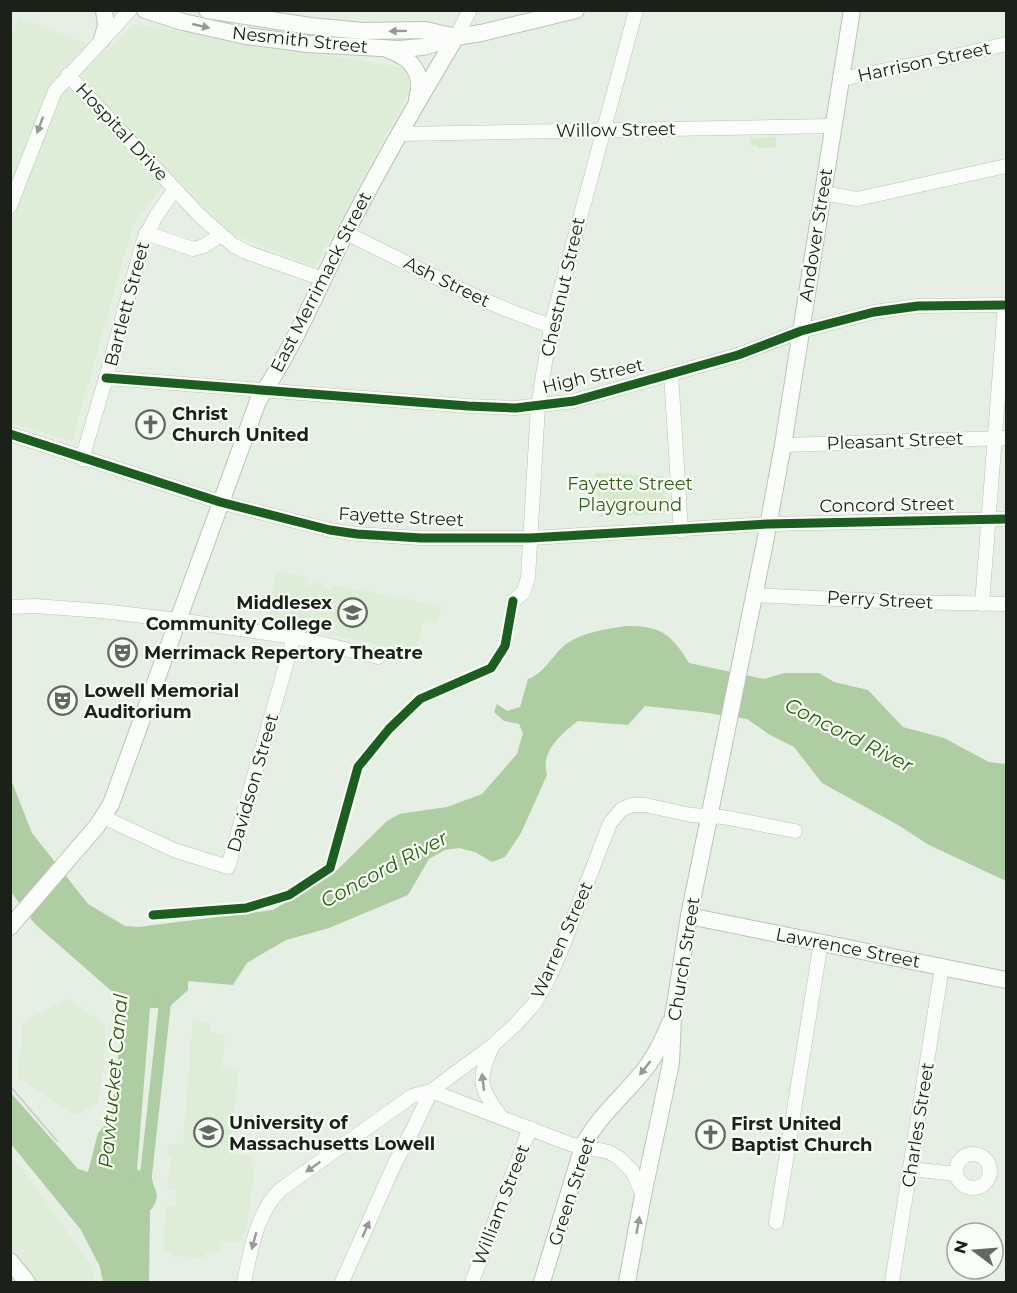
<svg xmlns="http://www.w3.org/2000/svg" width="1017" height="1293" font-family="Montserrat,sans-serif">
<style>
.built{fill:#deedd8}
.green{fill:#d4ebcc}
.water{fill:#afcda3}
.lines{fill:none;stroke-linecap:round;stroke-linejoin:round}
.canal{stroke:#afcda3;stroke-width:12}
.minor-casing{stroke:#bcc2b9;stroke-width:15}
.major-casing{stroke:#bcc2b9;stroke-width:18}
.minor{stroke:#fbfdfb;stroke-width:14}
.major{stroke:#fbfdfb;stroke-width:16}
.tram{stroke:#c8cac8;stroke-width:1.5}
.cycleway-casing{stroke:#f8fef5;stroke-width:13}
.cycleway{stroke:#1b5e20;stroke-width:9}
.oneway{fill:#969a95}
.labels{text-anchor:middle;stroke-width:4.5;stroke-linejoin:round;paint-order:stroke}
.street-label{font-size:18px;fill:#1b2119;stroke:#f8fef5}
.poi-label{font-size:18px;font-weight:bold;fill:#1b2119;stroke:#f8fef5;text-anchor:start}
.park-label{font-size:18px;fill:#326219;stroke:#f8fef5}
.water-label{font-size:20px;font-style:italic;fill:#2d5c12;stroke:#f8fef5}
</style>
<rect width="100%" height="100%" fill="#e6efe3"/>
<g class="built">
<path d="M 19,18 L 107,51 L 134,24 L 400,67 L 407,72 L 411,80 L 409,92 L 315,267 L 220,229 L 173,174 L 133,224 L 72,442 L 11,423 L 10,38 Z"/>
<path d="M 277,571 L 308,578 L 306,585 L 312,587 L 313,582 L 325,585 L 324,589 L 332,590 L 334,585 L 441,606 L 438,623 L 424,620 L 416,653 L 324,633 L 324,631 L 298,625 L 297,628 L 265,621 Z"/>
<path d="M 67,999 L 106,1025 L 103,1072 L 101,1074 L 99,1102 L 76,1115 L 17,1077 L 24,1021 Z"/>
<path d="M 193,1020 L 210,1022 L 210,1033 L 225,1034 L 222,1068 L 239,1069 L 230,1154 L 253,1156 L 252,1166 L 255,1166 L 246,1233 L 243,1233 L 242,1243 L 221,1241 L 220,1253 L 206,1252 L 205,1258 L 171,1256 L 171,1253 L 163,1252 L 166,1206 L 175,1206 L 176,1190 L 167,1189 L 171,1156 L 167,1155 L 168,1144 L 183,1145 Z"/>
<path d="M 10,1155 L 29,1178 L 93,1268 L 95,1282 L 11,1282 Z"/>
</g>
<g class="green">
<path d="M 776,137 L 776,147 L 758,149 L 758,146 L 751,145 L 751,139 Z"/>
<path d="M 595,473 L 664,476 L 665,514 L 599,517 Z"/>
</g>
<path class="water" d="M 626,626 C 660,626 671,633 689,663 L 764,679 L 784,673 L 819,673 L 834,682 L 868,690 L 903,727 L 944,738 L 989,762 L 1006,764 L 1006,881 L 929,845 L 898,825 L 822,783 L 794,747 L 770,735 L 747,719 L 701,712 L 645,706 L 628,725 L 578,721 C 561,734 540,752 547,775 L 521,833 L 505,857 L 492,862 L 475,852 L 459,848 L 445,850 L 429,859 L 408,895 L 329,928 L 286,940 L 247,963 L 233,985 L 188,981 L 188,990 L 168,1008 L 150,1008 L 137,1170 L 152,1172 C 150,1190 165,1192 150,1211 L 149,1282 L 103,1282 L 100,1267 L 81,1230 L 11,1144 L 11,1093 L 78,1169 L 88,1172 L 98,1133 L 109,1121 L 112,1113 L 124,1002 L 35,924 L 11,892 L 10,777 L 32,833 L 88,904 L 125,926 L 138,927 L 273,910 L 333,874 L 387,821 L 399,814 L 447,807 L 482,794 L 517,754 L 523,733 L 519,724 L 504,721 L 494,712 L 497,704 L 507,711 L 520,707 L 528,679 C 544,674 553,654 566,644 C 583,632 607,629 626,626 Z"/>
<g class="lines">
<path class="canal" d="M 139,1185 L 146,1175 L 166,993"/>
<defs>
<g id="minor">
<path d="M 456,37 L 470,10"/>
<path d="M 68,75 L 200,216 L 233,245 L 246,252 L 323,279"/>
<path d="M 841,79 L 947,58 L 1006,44"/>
<path d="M 400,134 L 833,126"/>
<path d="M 822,193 L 857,199 L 1006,166"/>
<path d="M 10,206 L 55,91 L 130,10"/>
<path d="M 146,233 L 193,249 L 204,246 L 221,235"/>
<path d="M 346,233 C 414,266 479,302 551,326"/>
<path d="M 671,374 L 681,531"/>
<path d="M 106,378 L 468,406 L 516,408 L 574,401 L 738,355 L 801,331 L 874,312 L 918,306 L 1006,305"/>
<path d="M 10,434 L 220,502 L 330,530 L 357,534 L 421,538 L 530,538 L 768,524 L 1006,519"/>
<path d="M 783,445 L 1006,438"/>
<path d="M 82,459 L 106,378 L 143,242 L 156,216 L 175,189"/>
<path d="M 753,595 L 905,602 L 1006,604"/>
<path d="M 513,601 L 523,593 L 528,578 L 538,406 L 551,326 L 636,10"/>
<path d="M 982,604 L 1005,305"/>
<path d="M 10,607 L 35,606 L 102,611 L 178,620 L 294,637 L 378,657"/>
<path d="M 103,817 L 174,850 L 228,867 L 294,637"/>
<path d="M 492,1047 C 477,1082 479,1086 501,1117"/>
<path d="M 431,1091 L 570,1144 L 609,1152 L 619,1158 L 632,1171 L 643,1195"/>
<circle cx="973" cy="1171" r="17"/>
<path d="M 911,1169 L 956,1174"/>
<path d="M 776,1222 L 821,942"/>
<path d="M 244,1282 C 251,1250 256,1214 280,1190 L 412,1096 L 431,1091 L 493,1045 L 516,1024 L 534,1004 L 548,980 L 560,953 L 610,823 L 622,809 L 632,805 L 645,805 L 691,815 L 723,817 L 795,831"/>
<path d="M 342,1282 L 395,1163 L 414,1127 L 431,1091"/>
<path d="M 472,1282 L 530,1128"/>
<path d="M 892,1282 L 942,967"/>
</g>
<g id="major">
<path d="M 145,10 L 183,22 L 246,36 L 308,44 L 399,49 L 423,47 L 456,37 L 481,33 L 576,10"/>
<path d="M 207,10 L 310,26 L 363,31 L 425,30 L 452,36"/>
<path d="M 102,40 L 106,25 L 104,10"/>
<path d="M 389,50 C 411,58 425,73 417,99"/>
<path d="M 689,916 L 1006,980"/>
<path d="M 10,927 L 97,826 L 111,804 L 258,401 C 292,350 317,291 344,236 C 379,168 417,102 456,37"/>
<path d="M 10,1261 L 27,1282"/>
<path d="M 542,1282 L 583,1146 C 598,1116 624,1096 645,1069 C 656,1055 663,1039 670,1023"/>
<path d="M 627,1282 L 643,1195 L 671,1063 L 673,1017 L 689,916 L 765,542 L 783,445 L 852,10"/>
</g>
</defs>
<use href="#minor" class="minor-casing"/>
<use href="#major" class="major-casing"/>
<use href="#minor" class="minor"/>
<use href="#major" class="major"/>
<path class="tram" d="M 10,1086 L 57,1141"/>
<defs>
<g id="cycleway">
<path d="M 106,378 L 468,406 L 516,408 L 574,401 L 738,355 L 801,331 L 874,312 L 918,306 L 1006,305"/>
<path d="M 10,434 L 220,502 L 330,530 L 357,534 L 421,538 L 530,538 L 768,524 L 1006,519"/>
<path d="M 153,915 L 246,908 L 289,895 L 330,868 L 358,767 L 389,729 L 420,699 L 491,668 L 505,646 L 513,601"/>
</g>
</defs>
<use href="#cycleway" class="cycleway-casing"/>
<use href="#cycleway" class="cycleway"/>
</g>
<defs><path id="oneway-solid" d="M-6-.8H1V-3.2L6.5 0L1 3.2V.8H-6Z" transform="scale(1.5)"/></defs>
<g class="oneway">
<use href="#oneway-solid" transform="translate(201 26) rotate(13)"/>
<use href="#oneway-solid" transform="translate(398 31) rotate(179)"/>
<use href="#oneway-solid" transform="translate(40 125) rotate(110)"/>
<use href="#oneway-solid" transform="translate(645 1068) rotate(128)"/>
<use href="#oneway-solid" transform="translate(483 1082) rotate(-97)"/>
<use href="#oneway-solid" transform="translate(313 1167) rotate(145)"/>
<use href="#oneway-solid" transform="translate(638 1225) rotate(-80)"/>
<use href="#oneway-solid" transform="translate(366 1229) rotate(-66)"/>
<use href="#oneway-solid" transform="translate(254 1241) rotate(105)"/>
</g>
<defs>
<symbol id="church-ring" viewBox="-11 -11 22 22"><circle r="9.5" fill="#f8fef5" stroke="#626960" stroke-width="1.5"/><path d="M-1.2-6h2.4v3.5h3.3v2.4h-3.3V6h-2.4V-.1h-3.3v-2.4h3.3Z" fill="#626960"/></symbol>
<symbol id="university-ring" viewBox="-11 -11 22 22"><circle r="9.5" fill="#f8fef5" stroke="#626960" stroke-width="1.5"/><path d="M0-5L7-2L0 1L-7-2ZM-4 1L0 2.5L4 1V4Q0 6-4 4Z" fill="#626960"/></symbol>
<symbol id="theatre-ring" viewBox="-11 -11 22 22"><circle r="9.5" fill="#f8fef5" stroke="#626960" stroke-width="1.5"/><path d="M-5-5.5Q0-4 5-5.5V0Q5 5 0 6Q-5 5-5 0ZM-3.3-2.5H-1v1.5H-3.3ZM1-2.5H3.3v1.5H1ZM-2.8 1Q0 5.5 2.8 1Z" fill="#626960"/></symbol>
</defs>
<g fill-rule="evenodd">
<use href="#church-ring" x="134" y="408" width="33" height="33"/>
<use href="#university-ring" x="336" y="596" width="33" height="33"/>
<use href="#theatre-ring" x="106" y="636" width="33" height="33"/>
<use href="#theatre-ring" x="46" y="684" width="33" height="33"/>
<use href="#university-ring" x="192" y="1116" width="33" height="33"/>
<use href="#church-ring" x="694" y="1118" width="33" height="33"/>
</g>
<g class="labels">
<g class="street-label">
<text transform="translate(300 40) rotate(6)" y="6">Nesmith Street</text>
<text transform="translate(924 62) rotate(-12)" y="6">Harrison Street</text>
<text transform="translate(616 130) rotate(-1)" y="6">Willow Street</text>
<text transform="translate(122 132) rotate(47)" y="6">Hospital Drive</text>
<text transform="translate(816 235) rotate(-81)" y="6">Andover Street</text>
<text transform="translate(321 282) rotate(-63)" y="6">East Merrimack Street</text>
<text transform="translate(447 282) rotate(26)" y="6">Ash Street</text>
<text transform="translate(563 287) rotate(-77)" y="6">Chestnut Street</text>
<text transform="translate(127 304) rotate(-75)" y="6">Bartlett Street</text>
<text transform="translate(593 376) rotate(-13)" y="6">High Street</text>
<text transform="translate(895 441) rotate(-2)" y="6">Pleasant Street</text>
<text transform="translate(887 505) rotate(-1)" y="6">Concord Street</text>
<text transform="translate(401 517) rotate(3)" y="6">Fayette Street</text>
<text transform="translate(880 600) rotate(3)" y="6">Perry Street</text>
<text transform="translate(253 783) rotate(-74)" y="6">Davidson Street</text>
<text transform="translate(562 940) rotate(-66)" y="6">Warren Street</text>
<text transform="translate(848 948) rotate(11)" y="6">Lawrence Street</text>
<text transform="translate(684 959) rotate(-81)" y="6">Church Street</text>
<text transform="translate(918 1125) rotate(-81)" y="6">Charles Street</text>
<text transform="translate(572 1191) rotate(-72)" y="6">Green Street</text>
<text transform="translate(501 1205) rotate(-69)" y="6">William Street</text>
</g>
<g class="poi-label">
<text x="172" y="420">Christ<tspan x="172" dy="21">Church United</tspan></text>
<text x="332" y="609" text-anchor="end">Middlesex<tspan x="332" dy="21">Community College</tspan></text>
<text x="144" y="659">Merrimack Repertory Theatre</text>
<text x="84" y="697">Lowell Memorial<tspan x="84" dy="21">Auditorium</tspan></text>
<text x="229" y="1129">University of<tspan x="229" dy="21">Massachusetts Lowell</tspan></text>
<text x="731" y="1130">First United<tspan x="731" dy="21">Baptist Church</tspan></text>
</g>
<g class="park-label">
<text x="630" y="490">Fayette Street<tspan x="630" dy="21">Playground</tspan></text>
</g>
<g class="water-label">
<text transform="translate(849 735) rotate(27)" y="7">Concord River</text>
<text transform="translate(384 869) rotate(-28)" y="7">Concord River</text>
<text transform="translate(113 1081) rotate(-85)" y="7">Pawtucket Canal</text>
</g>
</g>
<rect width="1017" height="1293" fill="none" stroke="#1b2119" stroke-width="24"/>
<g transform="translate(975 1251) rotate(286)"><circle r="28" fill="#f8fef5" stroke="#a0a69d" stroke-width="1.5"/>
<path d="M0-4.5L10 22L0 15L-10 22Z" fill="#626960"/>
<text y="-9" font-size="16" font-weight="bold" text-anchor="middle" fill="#1b2119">N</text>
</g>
</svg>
